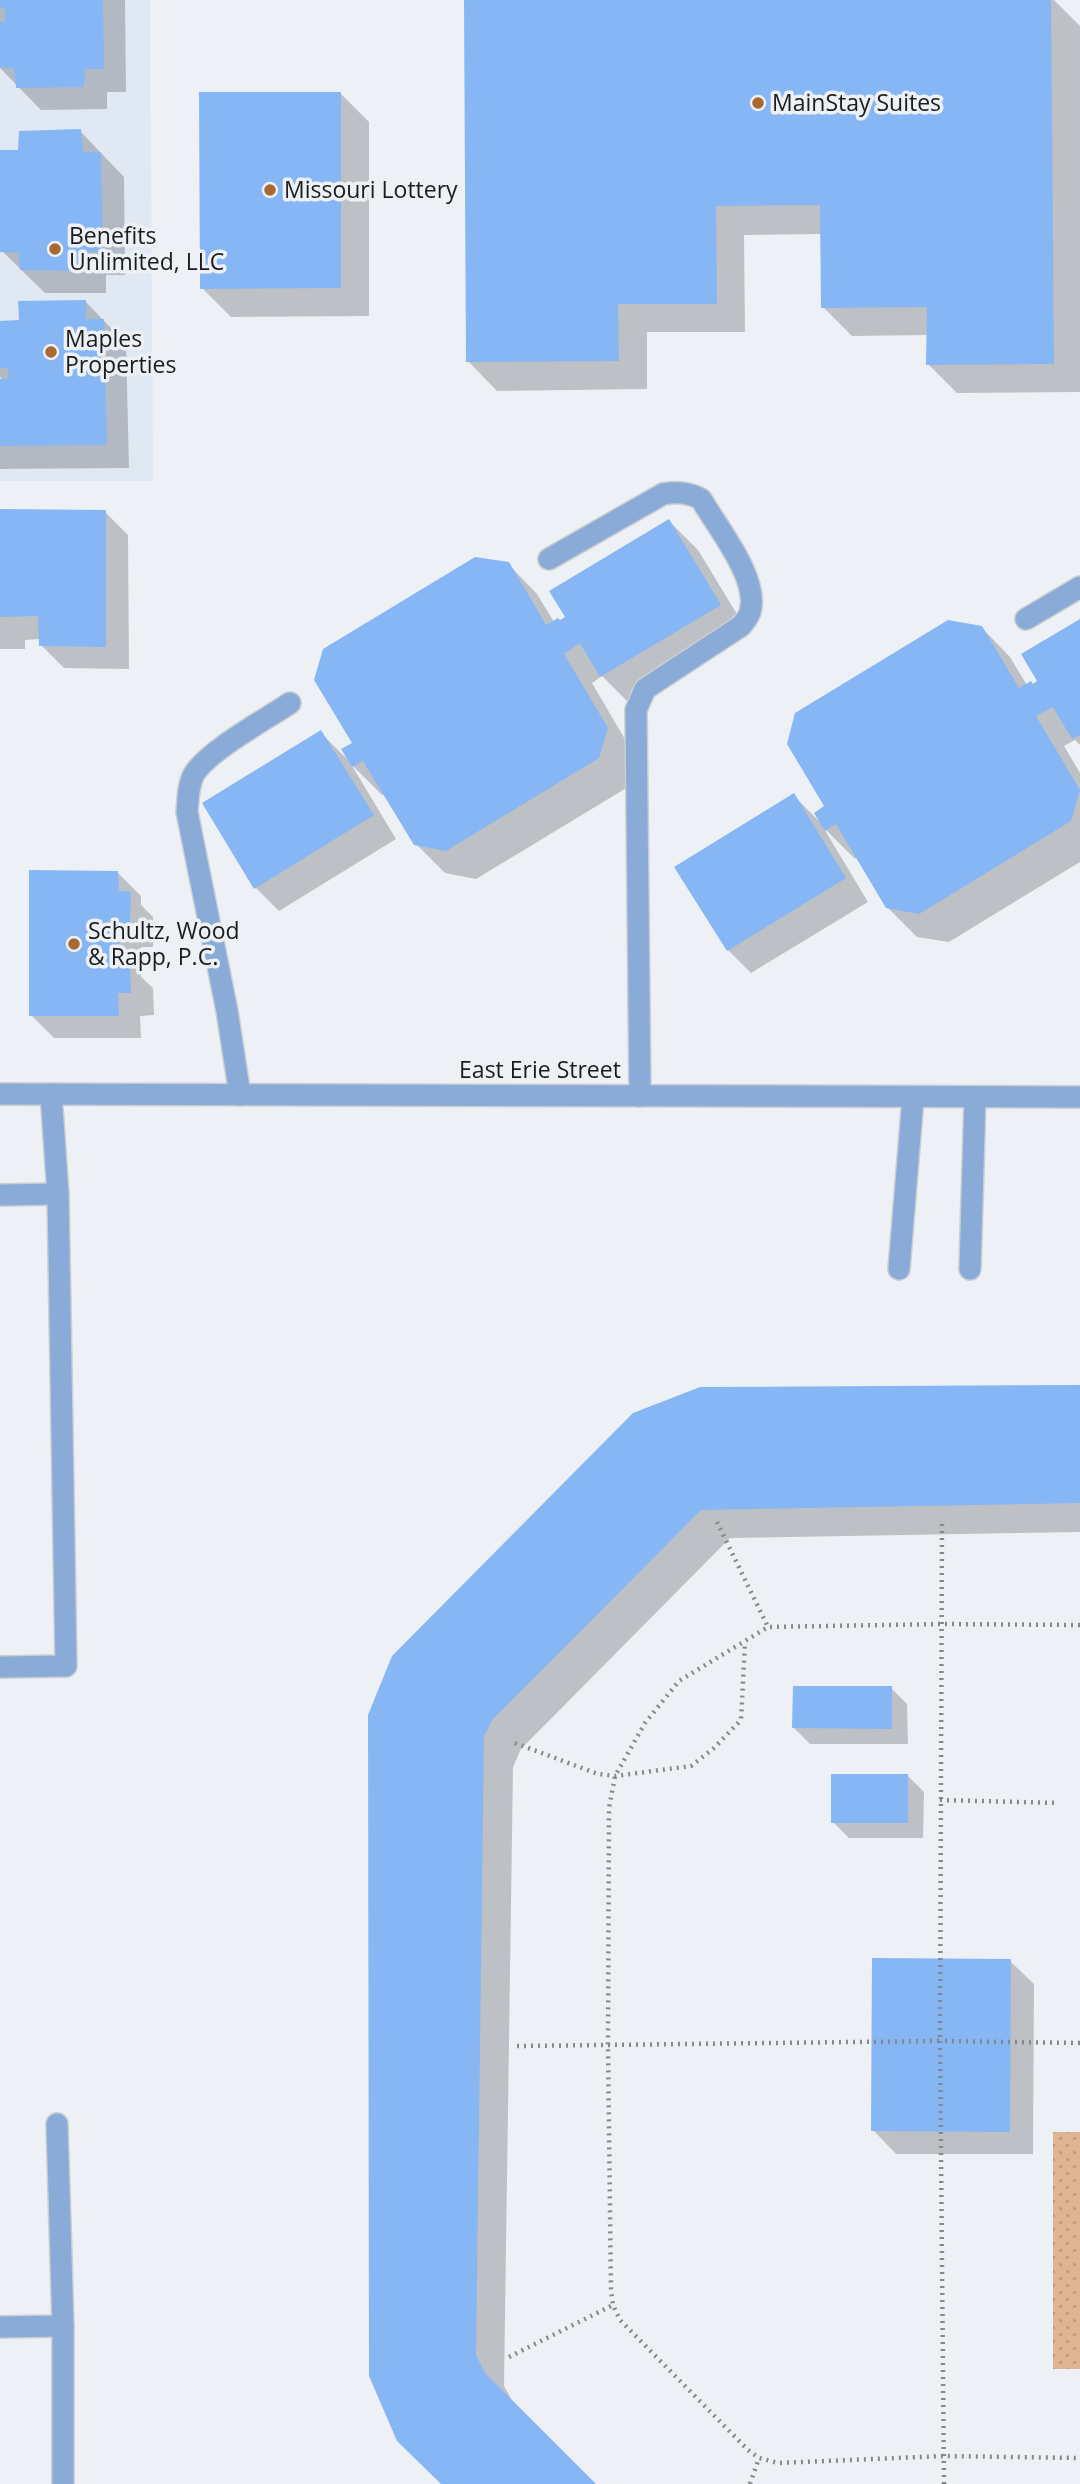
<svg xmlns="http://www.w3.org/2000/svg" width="1080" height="2484" font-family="'Open Sans',sans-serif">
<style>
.built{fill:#dfe8f3}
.park{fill:url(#park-dots)}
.shadow{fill:#0003}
.building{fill:#86b6f4}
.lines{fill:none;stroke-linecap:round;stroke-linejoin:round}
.minor-casing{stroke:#cbcfd3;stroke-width:24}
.path{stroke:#86888b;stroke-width:4.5;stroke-dasharray:2 5;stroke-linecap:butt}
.minor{stroke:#8aabd7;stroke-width:21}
.poi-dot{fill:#a96932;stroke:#edf1f5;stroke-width:2.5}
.labels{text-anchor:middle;stroke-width:7;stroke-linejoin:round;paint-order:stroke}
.poi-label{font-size:23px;fill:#1b1c1e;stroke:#edf1f5;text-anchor:start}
.street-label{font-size:23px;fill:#1b1c1e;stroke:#edf1f5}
</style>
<defs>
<pattern id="park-dots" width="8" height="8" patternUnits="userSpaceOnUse" patternTransform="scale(1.75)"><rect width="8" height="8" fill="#deb493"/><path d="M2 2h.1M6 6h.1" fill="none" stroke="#be9a7e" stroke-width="1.8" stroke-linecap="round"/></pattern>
</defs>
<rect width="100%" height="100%" fill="#edf1f5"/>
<path class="built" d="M 0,0 L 150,0 L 153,481 L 0,481 Z"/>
<rect class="park" x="1053" y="2132" width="27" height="237"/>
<g class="shadow">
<path d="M 0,0 L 125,0 L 126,92 L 107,92 L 107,109 L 41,110 L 0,68 Z"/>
<path d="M 465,0 L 1054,0 L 1080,26 L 1080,392 L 957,393 L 928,364 L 928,335 L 852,336 L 823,307 L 822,234 L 744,235 L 745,332 L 647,332 L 647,389 L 497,391 L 468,361 Z"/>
<path d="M 340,93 L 369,122 L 369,316 L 231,317 L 202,288 Z"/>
<path d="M 80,131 L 124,177 L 125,275 L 106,275 L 106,293 L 45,293 L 0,249 L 0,172 L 20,151 Z"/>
<path d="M 86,302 L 126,344 L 129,468 L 0,469 L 0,381 L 4,381 L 0,377 L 0,341 L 20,322 Z"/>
<path d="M 0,511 L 105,512 L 128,535 L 129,669 L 64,668 L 41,645 L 40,639 L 25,640 L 25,649 L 0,649 Z"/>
<path d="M 669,521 L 698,550 L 749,634 L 630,704 L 602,676 L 592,683 L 636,758 L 628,787 L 476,879 L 445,873 L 415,843 L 385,794 L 382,795 L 351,764 L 396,839 L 279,911 L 255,887 L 321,733 L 347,759 L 508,564 L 537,594 L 554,622 L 560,622 Z"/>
<path d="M 1080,622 L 1080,745 L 1075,740 L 1064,746 L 1080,773 L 1080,862 L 949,942 L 917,937 L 887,907 L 858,857 L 855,859 L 823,827 L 868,902 L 751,973 L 728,950 L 793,795 L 820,822 L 827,807 L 981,627 L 1010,657 L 1027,685 L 1033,686 L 1040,682 Z"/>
<path d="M 118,873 L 141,896 L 141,905 L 153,917 L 153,947 L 141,947 L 141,977 L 153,988 L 154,1015 L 140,1016 L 141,1038 L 54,1038 L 31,1015 Z"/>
<path d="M 1080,1387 L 1080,1532 L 730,1538 L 521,1749 L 513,1767 L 504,2386 L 514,2404 L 594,2484 L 443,2484 L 370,1715 L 634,1415 Z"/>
<path d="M 891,1688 L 907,1704 L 908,1744 L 810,1744 L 794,1728 Z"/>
<path d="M 908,1776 L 924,1792 L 923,1838 L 849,1838 L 833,1822 Z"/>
<path d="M 1010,1961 L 1034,1984 L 1033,2154 L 896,2154 L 873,2130 Z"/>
</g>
<g class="building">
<path d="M 0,0 L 103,0 L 104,69 L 85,69 L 84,87 L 16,88 L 14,69 L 0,67 L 0,22 L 5,22 L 5,8 L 0,8 Z"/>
<path d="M 464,0 L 1051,0 L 1054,364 L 926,365 L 927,307 L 821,308 L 820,205 L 716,206 L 717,304 L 618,304 L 619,361 L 466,362 Z"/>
<path d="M 199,92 L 341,92 L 341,288 L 200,289 Z"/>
<path d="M 81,129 L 83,152 L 101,152 L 103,252 L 84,252 L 83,271 L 20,270 L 19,253 L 0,252 L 0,150 L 18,150 L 19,131 Z"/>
<path d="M 86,300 L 86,319 L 104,319 L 107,445 L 0,446 L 0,379 L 9,379 L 8,368 L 0,368 L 0,321 L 19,320 L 18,301 Z"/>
<path d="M 0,509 L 106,510 L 106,647 L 39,646 L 38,616 L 0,617 Z"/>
<path d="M 669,519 L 721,605 L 600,677 L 580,643 L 564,654 L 608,728 L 599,758 L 446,851 L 414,845 L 363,761 L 352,767 L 341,749 L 352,743 L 314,680 L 323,649 L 475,557 L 509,562 L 546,625 L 558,618 L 560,620 L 565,617 L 549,591 Z"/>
<path d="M 1080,619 L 1080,735 L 1072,739 L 1053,707 L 1036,716 L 1080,790 L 1071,821 L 919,914 L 886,908 L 836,824 L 825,831 L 814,813 L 824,806 L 787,744 L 795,713 L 948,620 L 982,626 L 1019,688 L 1031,681 L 1033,684 L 1037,681 L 1021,654 Z"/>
<path d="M 321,730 L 374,815 L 254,889 L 202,803 Z"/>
<path d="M 794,793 L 846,878 L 727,951 L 674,867 Z"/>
<path d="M 29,870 L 118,871 L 119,891 L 131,892 L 130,925 L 119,925 L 119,963 L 130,963 L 131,993 L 118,993 L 119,1016 L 29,1016 Z"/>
<path d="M 1080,1385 L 1080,1503 L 701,1510 L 492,1720 L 484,1737 L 476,2355 L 485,2373 L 596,2484 L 441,2484 L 397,2441 L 369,2376 L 368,1715 L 392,1656 L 633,1413 L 700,1387 Z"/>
<path d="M 793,1686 L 892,1686 L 892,1729 L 792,1728 Z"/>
<rect x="831" y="1774" width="77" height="49"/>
<path d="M 872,1958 L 1011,1959 L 1010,2132 L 871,2131 Z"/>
</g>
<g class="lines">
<defs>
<g id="minor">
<path d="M 549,559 L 663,494 C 677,492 688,492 701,499 C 717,527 760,579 750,612 C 749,617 744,622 741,626 L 645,689 L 636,710 L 640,1096"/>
<path d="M 1026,619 L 1080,587"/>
<path d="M 0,1094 L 1080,1097"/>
<path d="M 240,1095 L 227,1011 L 187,812 C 188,800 188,785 194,774 C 209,750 265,720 290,703"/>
<path d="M 0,1195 L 58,1194"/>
<path d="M 899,1269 L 913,1098"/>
<path d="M 970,1269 L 975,1098"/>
<path d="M 0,1667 L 66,1666 L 58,1194 L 51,1094"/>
<path d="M 57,2124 L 63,2326"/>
<path d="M 0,2327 L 63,2326 L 63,2484"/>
</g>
</defs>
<use href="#minor" class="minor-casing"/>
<g class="path">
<path d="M 717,1522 L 768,1627"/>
<path d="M 1080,1625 L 943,1624 L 768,1627 L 679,1681 L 645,1723 L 615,1776 L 609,1808 L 608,2046 L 611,2291 L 613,2305 L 620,2320 L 748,2450 L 759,2458 L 778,2463 L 944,2456 L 1080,2458"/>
<path d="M 515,1743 L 598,1774 L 615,1776 L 691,1766 L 714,1748 L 741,1720 L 745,1643"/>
<path d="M 940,1800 L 1059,1803"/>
<path d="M 517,2046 L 940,2041 L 942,1523"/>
<path d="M 509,2357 L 613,2305"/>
<path d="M 750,2484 L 759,2458"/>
<path d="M 944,2484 L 940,2041 L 1080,2043"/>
</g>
<use href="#minor" class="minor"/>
</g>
<g class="poi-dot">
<circle cx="758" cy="103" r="7"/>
<circle cx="270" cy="190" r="7"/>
<circle cx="55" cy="249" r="7"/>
<circle cx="51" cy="352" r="7"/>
<circle cx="74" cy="944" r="7"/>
</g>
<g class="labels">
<g class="poi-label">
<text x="772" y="111">MainStay Suites</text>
<text x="284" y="198">Missouri Lottery</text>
<text x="69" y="244">Benefits<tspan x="69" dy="26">Unlimited, LLC</tspan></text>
<text x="65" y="347">Maples<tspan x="65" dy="26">Properties</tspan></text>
<text x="88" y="939">Schultz, Wood<tspan x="88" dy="26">&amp; Rapp, P.C.</tspan></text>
</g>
<g class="street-label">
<text x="540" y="1078">East Erie Street</text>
</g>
</g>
</svg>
